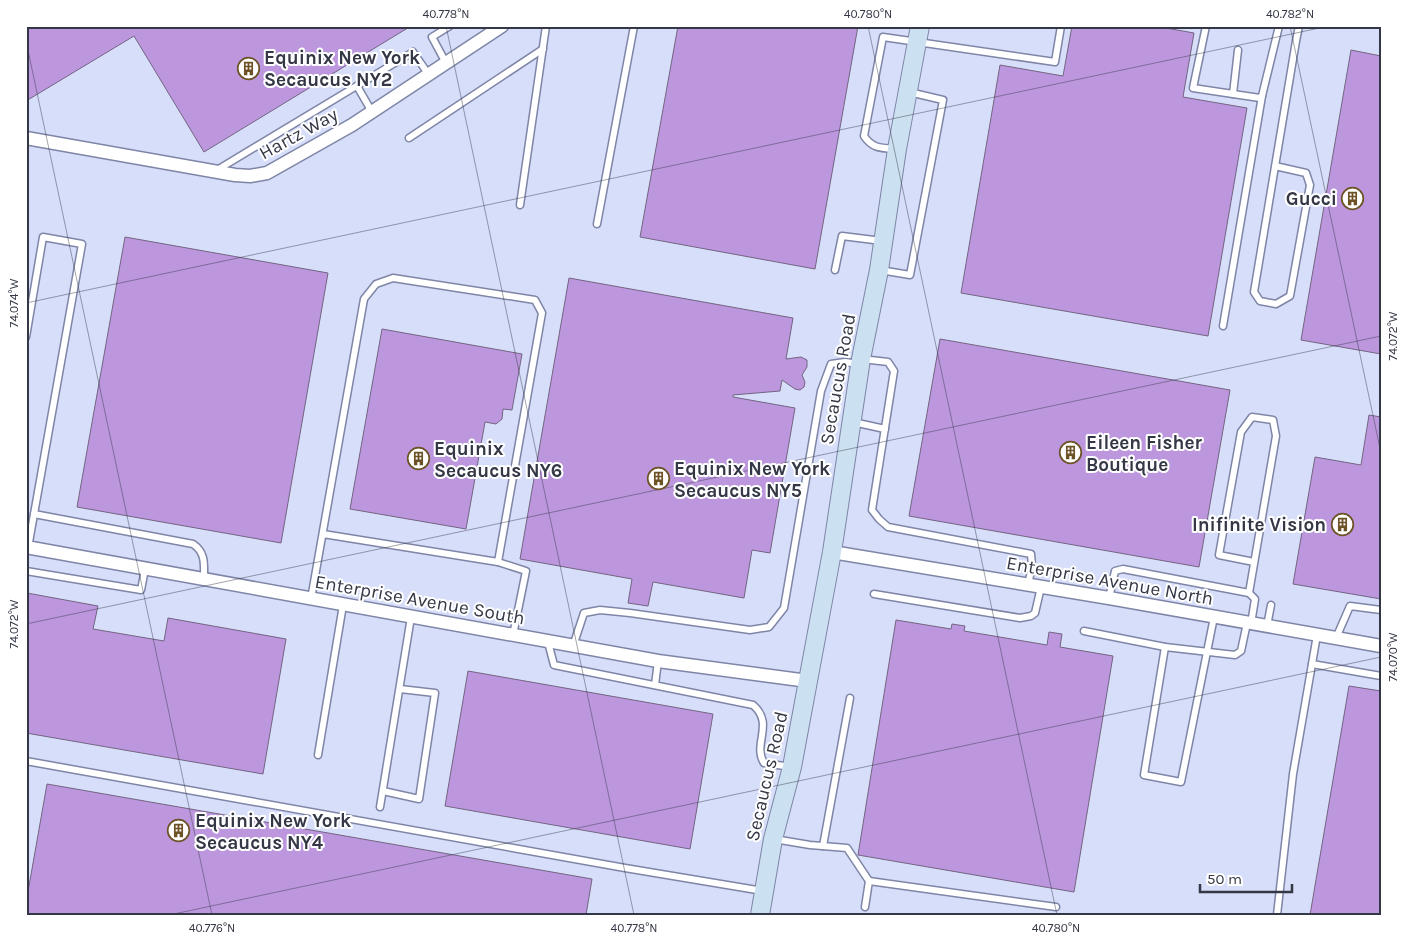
<svg xmlns="http://www.w3.org/2000/svg" width="1407" height="941" font-family="Karla,sans-serif">
<style>
.building{fill:#bc97de;stroke:#736482}
.lines{fill:none;stroke-linecap:round;stroke-linejoin:round}
.service-casing{stroke:#7e85a6;stroke-width:9}
.minor-casing{stroke:#7e85a6;stroke-width:15}
.secondary-casing{stroke:#7e85a6;stroke-width:20}
.service{stroke:#fff;stroke-width:6}
.minor{stroke:#fff;stroke-width:12}
.secondary{stroke:#cbe1f1;stroke-width:18}
.ticks{fill:none;stroke:#343745;stroke-width:1;stroke-opacity:0.45}
.labels{text-anchor:middle;stroke-width:4;stroke-linejoin:round;paint-order:stroke}
.poi-label{font-size:19px;font-weight:bold;fill:#343745;stroke:#fff;text-anchor:start}
.street-label{font-size:19px;fill:#343745;stroke:#fff}
.neatline{fill:none;stroke:#343745;stroke-width:2}
.ticks-label{font-size:12px;text-anchor:middle;fill:#343745}
</style>
<rect width="100%" height="100%" fill="#d7defa"/>
<g class="building">
<path d="M 26,26 L 411,26 L 204,152 L 134,36 L 26,101 Z"/>
<path d="M 678,26 L 858,26 L 815,269 L 640,237 Z"/>
<path d="M 1072,26 L 1155,26 L 1194,33 L 1183,97 L 1247,108 L 1208,336 L 961,293 L 1000,65 L 1063,76 Z"/>
<path d="M 1351,50 L 1381,56 L 1381,354 L 1301,340 Z"/>
<path d="M 125,237 L 328,273 L 281,543 L 77,507 Z"/>
<path d="M 569,278 L 793,318 L 786,359 L 801,357 L 807,360 L 807,367 L 802,375 L 805,382 L 804,387 L 800,390 L 795,389 L 782,380 L 780,391 L 733,395 L 733,397 L 795,408 L 770,553 L 752,550 L 744,598 L 653,582 L 648,606 L 628,603 L 632,579 L 520,559 Z"/>
<path d="M 382,329 L 522,354 L 512,410 L 503,409 L 502,419 L 496,424 L 485,422 L 466,529 L 350,509 Z"/>
<path d="M 940,339 L 1230,390 L 1199,567 L 909,516 Z"/>
<path d="M 1369,415 L 1381,417 L 1381,599 L 1293,584 L 1315,457 L 1361,465 Z"/>
<path d="M 27,593 L 98,606 L 93,629 L 164,641 L 168,618 L 286,639 L 263,774 L 26,733 Z"/>
<path d="M 896,620 L 951,629 L 952,624 L 965,626 L 964,631 L 1047,645 L 1049,632 L 1062,634 L 1060,647 L 1113,656 L 1074,892 L 858,855 Z"/>
<path d="M 468,671 L 713,714 L 690,849 L 445,806 Z"/>
<path d="M 1349,686 L 1381,691 L 1381,915 L 1310,915 Z"/>
<path d="M 47,784 L 592,879 L 586,915 L 26,915 L 26,903 Z"/>
</g>
<g class="lines">
<defs>
<g id="service">
<path d="M 1206,26 L 1193,88 L 1233,94 L 1238,50"/>
<path d="M 446,63 L 432,37 L 450,26"/>
<path d="M 357,86 L 372,112"/>
<path d="M 1233,94 L 1260,98 L 1262,96 L 1279,26"/>
<path d="M 409,138 L 543,49"/>
<path d="M 895,149 C 880,148 872,148 864,136 L 883,37 L 1055,62 L 1061,26"/>
<path d="M 1275,166 L 1306,173 L 1310,185 L 1290,296 L 1276,304 L 1260,301 L 1254,292 L 1296,41 L 1299,26"/>
<path d="M 217,170 L 413,52 L 429,75"/>
<path d="M 520,205 L 546,26"/>
<path d="M 597,224 L 634,26"/>
<path d="M 835,270 L 842,236 L 882,241"/>
<path d="M 880,270 L 910,275 L 943,100 L 909,92"/>
<path d="M 1223,326 L 1262,96"/>
<path d="M 26,337 L 43,237 L 82,244 L 28,548"/>
<path d="M 862,359 L 888,362 L 894,371 L 872,510 L 879,519 L 888,527 L 1031,554 L 1032,566 L 1028,585"/>
<path d="M 853,422 L 885,429"/>
<path d="M 34,514 L 193,544 C 206,553 204,564 204,579"/>
<path d="M 498,562 L 526,571 L 513,635"/>
<path d="M 26,571 L 141,590 L 145,569"/>
<path d="M 1249,593 L 1276,436 L 1273,420 L 1252,417 L 1241,432 L 1219,555 L 1254,562"/>
<path d="M 874,594 L 1020,618 L 1031,616 L 1035,613 L 1041,587"/>
<path d="M 1109,598 L 1115,571 L 1123,569 L 1249,593 L 1255,599 L 1251,624"/>
<path d="M 311,599 L 364,299 L 376,284 L 393,278 L 535,300 L 542,313 L 498,562 L 323,534"/>
<path d="M 1267,626 L 1271,605"/>
<path d="M 1084,631 L 1165,647 L 1235,655 L 1241,651 L 1247,623"/>
<path d="M 1336,638 L 1350,606 L 1381,610"/>
<path d="M 548,642 L 554,665 L 753,705 C 775,724 752,744 764,763 L 791,767"/>
<path d="M 573,646 L 584,613 L 600,610 L 630,613 L 750,630 L 769,627 L 784,608 L 821,391 L 831,364 L 845,362 L 859,364"/>
<path d="M 1165,647 L 1144,775 L 1181,782 L 1214,617"/>
<path d="M 1312,664 L 1381,676"/>
<path d="M 655,685 L 658,661"/>
<path d="M 318,755 L 343,605"/>
<path d="M 26,761 L 625,868 L 763,891"/>
<path d="M 383,791 L 419,799 L 435,693 L 400,689"/>
<path d="M 380,807 L 411,617"/>
<path d="M 774,839 L 810,845 L 847,848 L 869,881 L 865,907"/>
<path d="M 823,846 L 850,698"/>
<path d="M 869,881 L 1056,907"/>
<path d="M 1277,915 L 1293,774 L 1317,635"/>
</g>
<g id="minor">
<path d="M 26,138 L 235,175 L 250,176 L 267,173 L 352,125 L 502,26"/>
<path d="M 26,547 L 658,661 L 808,681"/>
<path d="M 832,552 L 1109,598 L 1381,646"/>
</g>
<path id="secondary" d="M 760,915 L 773,839 L 792,767 L 832,552 L 861,359 L 879,270 L 897,149 L 920,26"/>
</defs>
<use href="#service" class="service-casing"/>
<use href="#minor" class="minor-casing"/>
<use href="#secondary" class="secondary-casing"/>
<use href="#service" class="service"/>
<use href="#minor" class="minor"/>
<use href="#secondary" class="secondary"/>
</g>
<path class="ticks" d="M 446,26 L 634,915M 868,26 L 1057,915M 1290,26 L 1381,453M 26,41 L 212,915M 26,303 L 1329,26M 26,624 L 1381,336M 169,915 L 1381,657"/>
<defs>
<symbol id="building-ring" viewBox="-11 -11 22 22"><circle r="9.5" fill="#fff" stroke="#6c5224" stroke-width="1.5"/><path d="M-4-6H4V6H1V3H-1V6H-4ZM-2.5-4.3h1.7v1.8h-1.7ZM.8-4.3h1.7v1.8H.8ZM-2.5-1h1.7V.8h-1.7ZM.8-1h1.7V.8H.8Z" fill="#6c5224"/></symbol>
</defs>
<g fill-rule="evenodd">
<use href="#building-ring" x="236" y="56" width="25" height="25"/>
<use href="#building-ring" x="1340" y="186" width="25" height="25"/>
<use href="#building-ring" x="1058" y="440" width="25" height="25"/>
<use href="#building-ring" x="406" y="446" width="25" height="25"/>
<use href="#building-ring" x="646" y="466" width="25" height="25"/>
<use href="#building-ring" x="1330" y="512" width="25" height="25"/>
<use href="#building-ring" x="166" y="818" width="25" height="25"/>
</g>
<g class="labels">
<g class="poi-label">
<text x="264" y="64">Equinix New York<tspan x="264" dy="22">Secaucus NY2</tspan></text>
<text x="1337" y="205" text-anchor="end">Gucci</text>
<text x="1086" y="449">Eileen Fisher<tspan x="1086" dy="22">Boutique</tspan></text>
<text x="434" y="455">Equinix<tspan x="434" dy="22">Secaucus NY6</tspan></text>
<text x="674" y="475">Equinix New York<tspan x="674" dy="22">Secaucus NY5</tspan></text>
<text x="1326" y="531" text-anchor="end">Inifinite Vision</text>
<text x="195" y="827">Equinix New York<tspan x="195" dy="22">Secaucus NY4</tspan></text>
</g>
<g class="street-label">
<text transform="translate(298 133) rotate(-29)" y="7">Hartz Way</text>
<text transform="translate(837 379) rotate(-80)" y="7">Secaucus Road</text>
<text transform="translate(1110 580) rotate(10)" y="7">Enterprise Avenue North</text>
<text transform="translate(420 599) rotate(10)" y="7">Enterprise Avenue South</text>
<text transform="translate(766 776) rotate(-77)" y="7">Secaucus Road</text>
</g>
</g>
<rect width="1407" height="941" fill="none" stroke="#ffffff" stroke-width="55"/>
<path d="M1200 884v8h92v-8" fill="none" stroke="#343745" stroke-width="2.5"/>
<text x="1207" y="884" font-size="15" fill="#343745" stroke="#ffffff" stroke-width="4" paint-order="stroke">50 m</text>
<rect x="28" y="28" width="1352" height="886" class="neatline"/>
<g class="ticks-label">
<text x="446" y="18">40.778°N</text>
<text x="868" y="18">40.780°N</text>
<text x="1290" y="18">40.782°N</text>
<text transform="translate(14 303) rotate(-90)" y="4">74.074°W</text>
<text transform="translate(1393 336) rotate(-90)" y="4">74.072°W</text>
<text transform="translate(14 624) rotate(-90)" y="4">74.072°W</text>
<text transform="translate(1393 657) rotate(-90)" y="4">74.070°W</text>
<text x="212" y="932">40.776°N</text>
<text x="634" y="932">40.778°N</text>
<text x="1056" y="932">40.780°N</text>
</g>
</svg>
